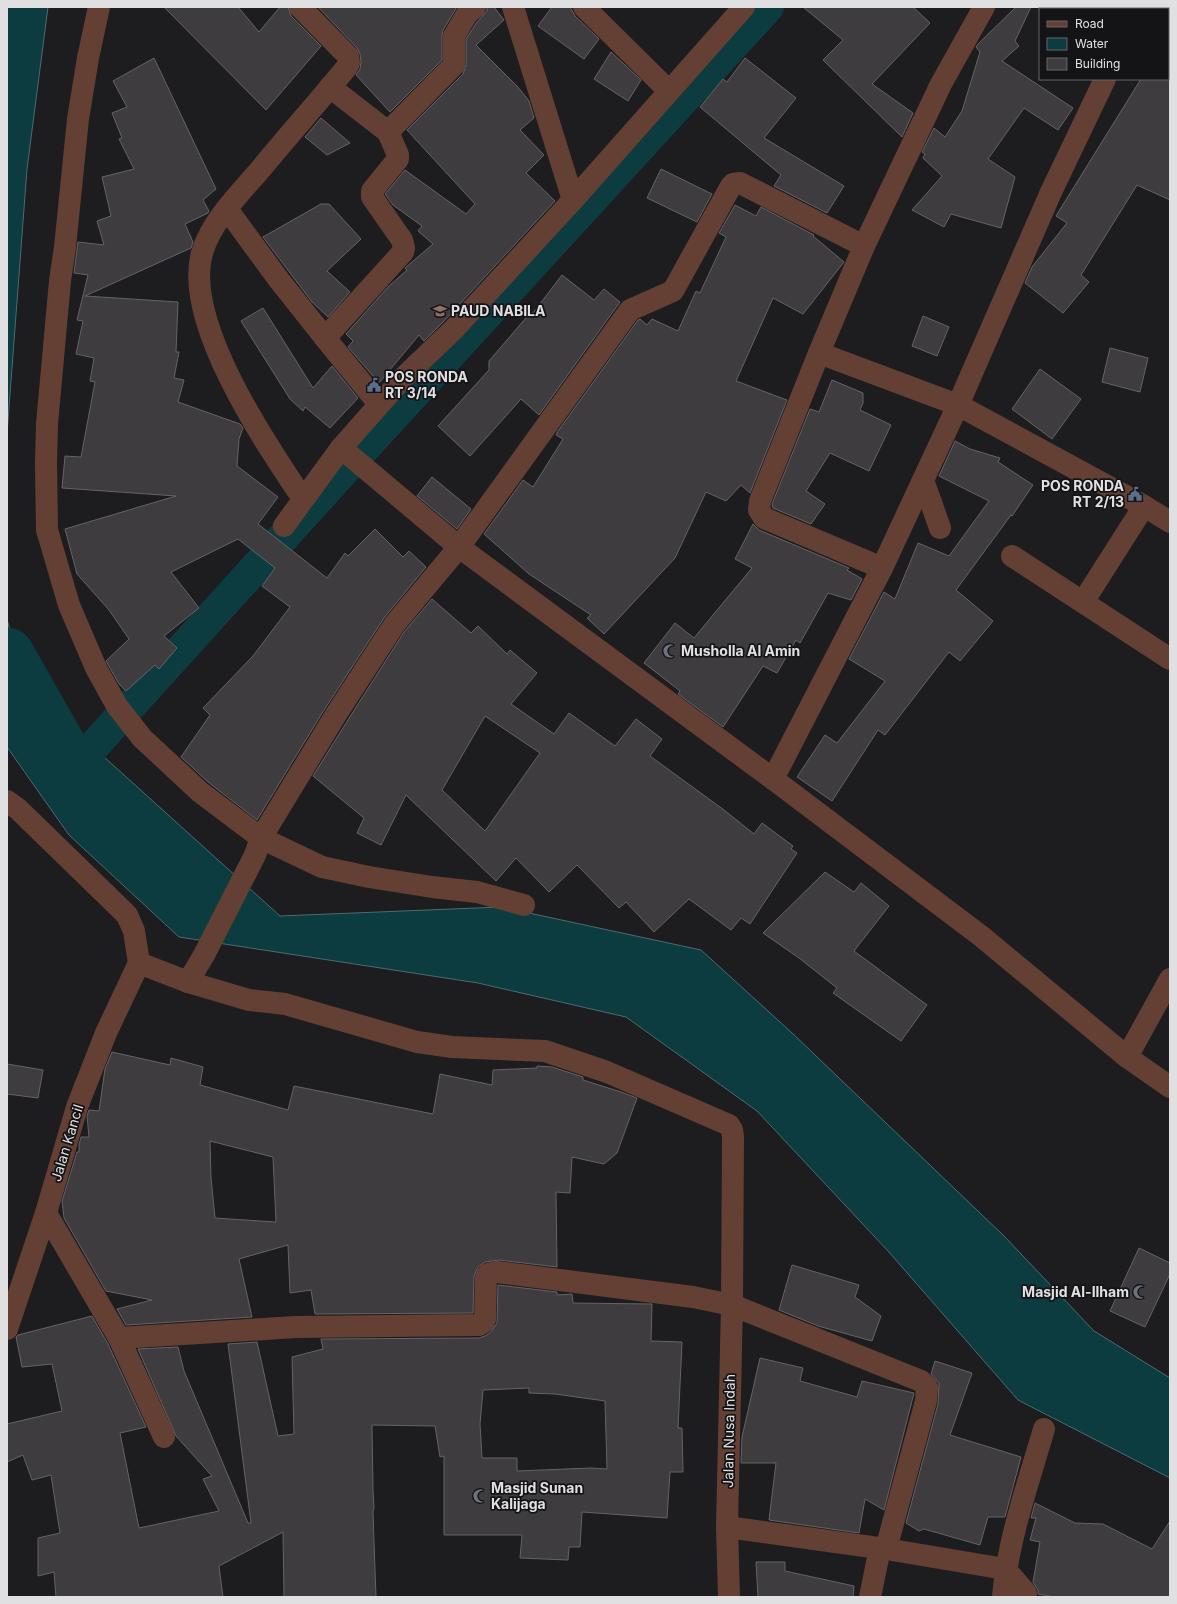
<svg xmlns="http://www.w3.org/2000/svg" width="1177" height="1604" font-family="Inter,sans-serif">
<style>
.water{fill:#0c3b40;stroke:#4c6c71}
.lines{fill:none;stroke-linecap:round;stroke-linejoin:round}
.canal{stroke:#0c3b40;stroke-width:32}
.river{stroke:#0c3b40;stroke-width:55}
.building{fill:#3f3c3f;stroke:#666366;fill-rule:evenodd}
.street{stroke:#644034;stroke-width:22}
.labels{text-anchor:middle;stroke-width:3.5;stroke-linejoin:round;paint-order:stroke}
.poi-label{font-size:14px;font-weight:bold;fill:#e0e0e2;stroke:#141316;text-anchor:start}
.street-label{font-size:14px;fill:#e0e0e2;stroke:#141316}
</style>
<rect width="100%" height="100%" fill="#1d1c1f"/>
<g class="water">
<path d="M 7,7 L 48,7 L 27,169 L 7,434 Z"/>
<path d="M 7,619 L 33,717 L 93,747 L 280,916 L 501,907 L 701,950 L 791,1032 L 1004,1236 L 1094,1331 L 1170,1378 L 1170,1478 L 1018,1400 L 888,1251 L 757,1111 L 626,1017 L 478,983 L 179,937 L 69,835 L 7,747 Z"/>
</g>
<g class="lines">
<path class="canal" d="M 74,773 L 93,747 L 336,479 L 768,7"/>
<path class="river" d="M 7,655 L 74,773 L 89,785"/>
</g>
<g class="building">
<path d="M 164,7 L 238,7 L 259,32 L 280,7 L 288,7 L 291,16 L 321,46 L 266,110 Z"/>
<path d="M 318,7 L 457,7 L 443,30 L 442,36 L 442,60 L 390,112 L 356,75 L 360,69 L 361,62 L 360,54 L 357,48 Z"/>
<path d="M 487,7 L 494,7 L 504,20 L 476,45 L 517,86 L 529,101 L 534,118 L 520,130 L 544,155 L 526,173 L 555,201 L 446,319 L 424,341 L 419,335 L 379,383 L 348,347 L 353,341 L 346,334 L 388,287 L 407,270 L 405,268 L 433,244 L 418,231 L 422,226 L 393,205 L 385,194 L 405,170 L 466,214 L 475,204 L 407,130 L 463,74 L 466,65 L 466,39 L 477,22 L 487,11 Z"/>
<path d="M 552,7 L 570,7 L 575,16 L 599,39 L 584,59 L 538,26 Z"/>
<path d="M 803,7 L 913,7 L 930,23 L 872,84 L 913,113 L 902,137 L 823,60 L 843,40 Z"/>
<path d="M 1016,7 L 1031,7 L 1015,41 L 1019,46 L 1002,61 L 1073,108 L 1058,130 L 1024,108 L 988,159 L 1015,177 L 1001,228 L 951,214 L 944,227 L 912,210 L 942,176 L 923,158 L 925,154 L 922,152 L 934,128 L 945,137 L 962,111 L 980,52 L 976,47 L 978,44 Z"/>
<path d="M 611,52 L 641,80 L 628,101 L 594,79 Z"/>
<path d="M 154,58 L 216,189 L 203,200 L 209,211 L 208,213 L 185,224 L 193,242 L 191,248 L 85,296 L 178,302 L 176,352 L 179,352 L 174,378 L 184,380 L 178,402 L 240,424 L 243,428 L 239,439 L 237,466 L 278,497 L 258,524 L 327,578 L 345,553 L 348,556 L 375,529 L 403,557 L 409,551 L 426,567 L 384,618 L 324,710 L 257,820 L 208,782 L 181,757 L 210,715 L 203,708 L 253,656 L 290,607 L 262,586 L 275,568 L 238,539 L 171,572 L 199,608 L 164,636 L 177,648 L 159,669 L 155,665 L 126,691 L 119,684 L 106,661 L 129,639 L 109,610 L 77,574 L 65,529 L 176,496 L 62,488 L 65,456 L 81,457 L 95,382 L 90,381 L 94,358 L 76,354 L 83,321 L 77,320 L 88,275 L 74,273 L 78,242 L 104,245 L 97,221 L 111,216 L 102,177 L 134,169 L 119,139 L 122,138 L 112,113 L 127,107 L 113,81 Z"/>
<path d="M 745,58 L 796,98 L 764,138 L 844,186 L 827,213 L 774,186 L 781,175 L 700,107 L 723,79 L 727,82 Z"/>
<path d="M 1141,79 L 1170,79 L 1170,200 L 1137,185 L 1081,275 L 1089,282 L 1063,313 L 1025,283 L 1032,267 L 1067,223 L 1056,216 Z"/>
<path d="M 321,118 L 350,143 L 327,155 L 305,137 Z"/>
<path d="M 661,169 L 712,194 L 697,222 L 647,198 Z"/>
<path d="M 321,204 L 329,204 L 361,239 L 327,271 L 350,292 L 328,317 L 312,302 L 263,237 Z"/>
<path d="M 735,205 L 756,216 L 761,207 L 814,235 L 813,236 L 844,262 L 803,314 L 773,298 L 736,381 L 787,400 L 750,493 L 741,485 L 726,501 L 706,492 L 675,558 L 604,634 L 587,618 L 591,615 L 529,574 L 484,534 L 523,480 L 533,487 L 563,439 L 556,435 L 558,431 L 638,320 L 640,319 L 647,325 L 652,319 L 678,331 L 696,291 L 700,293 L 726,237 L 719,233 Z"/>
<path d="M 562,275 L 594,300 L 604,289 L 620,302 L 539,415 L 521,399 L 470,456 L 438,426 L 489,370 L 489,361 L 531,312 L 533,313 Z"/>
<path d="M 263,308 L 313,388 L 332,366 L 358,398 L 330,428 L 305,407 L 303,411 L 290,399 L 241,321 Z"/>
<path d="M 923,316 L 949,327 L 937,356 L 912,346 Z"/>
<path d="M 1110,348 L 1148,358 L 1140,392 L 1102,382 Z"/>
<path d="M 1040,369 L 1081,399 L 1052,439 L 1012,409 Z"/>
<path d="M 832,380 L 863,393 L 863,403 L 860,410 L 891,425 L 869,471 L 830,453 L 806,491 L 825,504 L 811,524 L 773,508 L 772,504 L 810,409 L 819,412 Z"/>
<path d="M 955,441 L 970,449 L 1000,458 L 998,462 L 1033,485 L 1012,516 L 1011,515 L 956,590 L 993,621 L 960,661 L 949,652 L 885,735 L 878,730 L 832,801 L 797,777 L 825,735 L 837,743 L 885,681 L 849,659 L 884,592 L 895,599 L 918,543 L 949,556 L 989,501 L 939,476 Z"/>
<path d="M 432,477 L 471,509 L 457,529 L 417,496 Z"/>
<path d="M 753,524 L 759,530 L 849,568 L 847,570 L 862,579 L 851,600 L 828,593 L 800,643 L 796,640 L 777,673 L 763,666 L 723,727 L 678,694 L 680,691 L 644,663 L 675,623 L 694,638 L 752,568 L 735,559 Z"/>
<path d="M 432,599 L 471,633 L 478,626 L 507,654 L 510,650 L 537,673 L 511,704 L 554,734 L 569,713 L 615,746 L 636,719 L 662,739 L 650,756 L 724,810 L 754,834 L 762,823 L 793,846 L 791,849 L 797,853 L 750,924 L 741,918 L 731,930 L 689,899 L 654,932 L 626,902 L 619,908 L 577,865 L 549,892 L 516,858 L 496,881 L 406,795 L 381,845 L 357,833 L 364,818 L 313,776 L 346,723 L 404,632 ZM 485,716 L 540,753 L 485,831 L 442,790 Z"/>
<path d="M 825,872 L 854,892 L 861,883 L 889,906 L 854,951 L 927,1005 L 901,1041 L 833,993 L 837,988 L 799,958 L 763,933 Z"/>
<path d="M 112,1052 L 170,1065 L 171,1058 L 203,1067 L 200,1085 L 288,1110 L 294,1086 L 433,1114 L 440,1074 L 492,1085 L 493,1070 L 537,1068 L 537,1066 L 552,1067 L 583,1077 L 583,1080 L 621,1092 L 637,1098 L 617,1153 L 604,1164 L 572,1157 L 570,1193 L 556,1192 L 557,1267 L 499,1260 L 485,1262 L 478,1267 L 474,1276 L 473,1313 L 315,1314 L 311,1290 L 290,1293 L 288,1245 L 239,1259 L 252,1317 L 126,1325 L 117,1309 L 152,1300 L 106,1291 L 64,1218 L 62,1201 L 77,1152 L 79,1152 L 79,1145 L 81,1137 L 89,1137 L 87,1116 L 89,1110 L 99,1111 L 105,1069 ZM 210,1141 L 273,1157 L 276,1222 L 215,1218 L 211,1178 Z"/>
<path d="M 7,1064 L 43,1070 L 38,1098 L 7,1094 Z"/>
<path d="M 1139,1248 L 1170,1263 L 1170,1274 L 1145,1327 L 1110,1311 Z"/>
<path d="M 792,1265 L 859,1285 L 855,1297 L 881,1316 L 872,1341 L 818,1326 L 779,1310 Z"/>
<path d="M 498,1285 L 557,1292 L 557,1295 L 572,1294 L 573,1303 L 652,1304 L 651,1341 L 682,1342 L 678,1428 L 682,1428 L 683,1472 L 670,1472 L 667,1518 L 582,1512 L 580,1547 L 569,1547 L 568,1560 L 520,1558 L 522,1535 L 444,1535 L 444,1456 L 440,1457 L 435,1426 L 372,1425 L 373,1490 L 374,1508 L 373,1511 L 374,1542 L 376,1597 L 284,1597 L 283,1532 L 219,1566 L 223,1597 L 56,1597 L 54,1572 L 38,1576 L 38,1538 L 60,1533 L 51,1475 L 32,1480 L 23,1455 L 7,1462 L 7,1424 L 62,1411 L 52,1364 L 22,1367 L 16,1337 L 18,1335 L 92,1316 L 108,1344 L 146,1427 L 120,1433 L 139,1528 L 219,1511 L 203,1479 L 212,1476 L 176,1436 L 138,1349 L 178,1347 L 184,1371 L 248,1523 L 251,1523 L 228,1344 L 257,1342 L 278,1436 L 294,1434 L 292,1357 L 323,1349 L 321,1339 L 479,1338 L 485,1336 L 491,1332 L 497,1323 ZM 529,1388 L 529,1393 L 555,1394 L 605,1401 L 607,1469 L 591,1468 L 517,1471 L 517,1458 L 482,1458 L 480,1424 L 483,1390 Z"/>
<path d="M 760,1358 L 803,1368 L 800,1381 L 857,1397 L 862,1381 L 914,1393 L 884,1510 L 865,1499 L 859,1533 L 769,1520 L 776,1463 L 741,1463 L 742,1437 Z"/>
<path d="M 935,1361 L 972,1373 L 950,1435 L 1021,1457 L 1005,1517 L 988,1517 L 980,1545 L 924,1529 L 919,1531 L 906,1523 L 938,1404 L 939,1383 L 931,1374 Z"/>
<path d="M 1035,1503 L 1075,1523 L 1103,1524 L 1152,1549 L 1170,1521 L 1170,1597 L 1054,1597 L 1038,1594 L 1038,1590 L 1033,1582 L 1040,1542 L 1030,1540 L 1036,1518 L 1031,1518 Z"/>
<path d="M 756,1562 L 785,1562 L 785,1571 L 854,1586 L 853,1597 L 758,1597 Z"/>
</g>
<g class="lines">
<g class="street">
<path d="M 99,7 L 88,58 L 78,119 L 65,247 L 60,281 L 47,424 L 46,463 L 47,530 L 69,605 L 96,668 L 117,706 L 142,738 L 200,792 L 261,838 L 322,867 L 369,877 L 432,887 L 477,892 L 524,905"/>
<path d="M 300,7 L 348,56 L 349,63 L 347,67 C 318,102 288,136 259,171 C 239,194 212,221 203,250 C 180,318 266,444 303,499"/>
<path d="M 513,7 L 573,200"/>
<path d="M 584,7 L 669,91"/>
<path d="M 744,7 L 573,200 L 455,328 L 402,379 L 341,448 L 459,547 L 773,779 L 981,936 L 1127,1057 L 1170,1087"/>
<path d="M 984,7 L 941,84 L 864,246 L 819,353 L 958,405 L 1144,506 L 1170,522"/>
<path d="M 1138,9 L 1139,7"/>
<path d="M 330,87 L 388,132"/>
<path d="M 227,209 L 279,280 L 325,338"/>
<path d="M 819,353 L 760,501 L 759,510 L 764,518 L 882,568"/>
<path d="M 379,404 L 325,338 L 403,252 L 404,248 L 402,240 L 372,197 L 372,191 L 398,159 L 398,155 L 388,132 L 454,65 L 454,36 L 467,14 L 475,7"/>
<path d="M 923,480 L 940,528"/>
<path d="M 284,526 L 341,448"/>
<path d="M 1012,556 L 1170,659"/>
<path d="M 1083,602 L 1144,506"/>
<path d="M 773,779 L 882,568 L 958,405 L 1051,192 L 1105,79"/>
<path d="M 7,801 L 18,809 L 127,915 L 134,931 L 139,963"/>
<path d="M 139,963 L 188,982 L 249,1000 L 285,1004 L 417,1042 L 452,1047 L 545,1051 L 607,1072 L 729,1125 L 732,1130 L 733,1137 L 732,1305 L 921,1381 L 927,1387 L 926,1401 L 886,1549"/>
<path d="M 188,982 L 204,955 L 255,855 L 261,838 L 335,716 L 394,625 L 459,547 L 630,310 L 673,291 L 731,186 L 733,184 L 740,183 L 864,246"/>
<path d="M 1127,1057 L 1170,979"/>
<path d="M 46,1213 L 119,1338 L 164,1437"/>
<path d="M 7,1329 L 46,1213 L 77,1107 L 106,1033 L 139,963"/>
<path d="M 119,1338 L 296,1327 L 479,1325 L 484,1322 L 485,1319 L 486,1277 L 488,1274 L 497,1272 L 693,1297 L 732,1305 L 727,1527 L 729,1597"/>
<path d="M 727,1527 L 886,1549 L 1005,1569 L 1026,1593"/>
<path d="M 870,1597 L 880,1548"/>
<path d="M 1003,1597 C 1008,1539 1028,1484 1044,1429"/>
</g>
</g>
<defs>
<symbol id="school-bare" viewBox="-9 -9 18 18"><path d="M0-5L7-2L0 1L-7-2ZM-4 1L0 2.5L4 1V4Q0 6-4 4Z" fill="#8d6e63" stroke="#141316" stroke-width="2.5" paint-order="stroke"/></symbol>
<symbol id="civic-bare" viewBox="-9 -9 18 18"><path d="M-.6-6.5H3V-4.5H.6V-3L4-1V1h2V6H-6V1h2V-1L-.6-3ZM-1.2 2.5V6h2.4V2.5Z" fill="#5c6f8a" stroke="#141316" stroke-width="2.5" paint-order="stroke"/></symbol>
<symbol id="mosque-bare" viewBox="-9 -9 18 18"><path d="M3.5-4.9A6 6 0 1 0 3.5 4.9A5 5 0 1 1 3.5-4.9Z" fill="#6b7280" stroke="#141316" stroke-width="2.5" paint-order="stroke"/></symbol>
</defs>
<g fill-rule="evenodd">
<use href="#school-bare" x="430" y="301" width="20" height="20"/>
<use href="#civic-bare" x="364" y="375" width="20" height="20"/>
<use href="#civic-bare" x="1125" y="484" width="20" height="20"/>
<use href="#mosque-bare" x="660" y="641" width="20" height="20"/>
<use href="#mosque-bare" x="1130" y="1282" width="20" height="20"/>
<use href="#mosque-bare" x="470" y="1486" width="20" height="20"/>
</g>
<g class="labels">
<g class="poi-label">
<text x="451" y="316">PAUD NABILA</text>
<text x="385" y="382">POS RONDA<tspan x="385" dy="16">RT 3/14</tspan></text>
<text x="1124" y="491" text-anchor="end">POS RONDA<tspan x="1124" dy="16">RT 2/13</tspan></text>
<text x="681" y="656">Musholla Al Amin</text>
<text x="1129" y="1297" text-anchor="end">Masjid Al-Ilham</text>
<text x="491" y="1493">Masjid Sunan<tspan x="491" dy="16">Kalijaga</tspan></text>
</g>
<g class="street-label">
<text transform="translate(67 1143) rotate(-73)" y="5">Jalan Kancil</text>
<text transform="translate(729 1431) rotate(-89)" y="5">Jalan Nusa Indah</text>
</g>
</g>
<rect width="1177" height="1604" fill="none" stroke="#e0e0e2" stroke-width="16"/>
<rect x="1039" y="8" width="130" height="72" fill="#141316" stroke="#666568"/>
<rect x="1047" y="21" width="20" height="6" fill="#644034" stroke="#666568"/>
<text x="1075" y="28" font-size="12" fill="#e0e0e2">Road</text>
<rect x="1047" y="38" width="20" height="12" fill="#0c3b40" stroke="#666568"/>
<text x="1075" y="48" font-size="12" fill="#e0e0e2">Water</text>
<rect x="1047" y="58" width="20" height="12" fill="#3f3c3f" stroke="#666568"/>
<text x="1075" y="68" font-size="12" fill="#e0e0e2">Building</text>
</svg>
